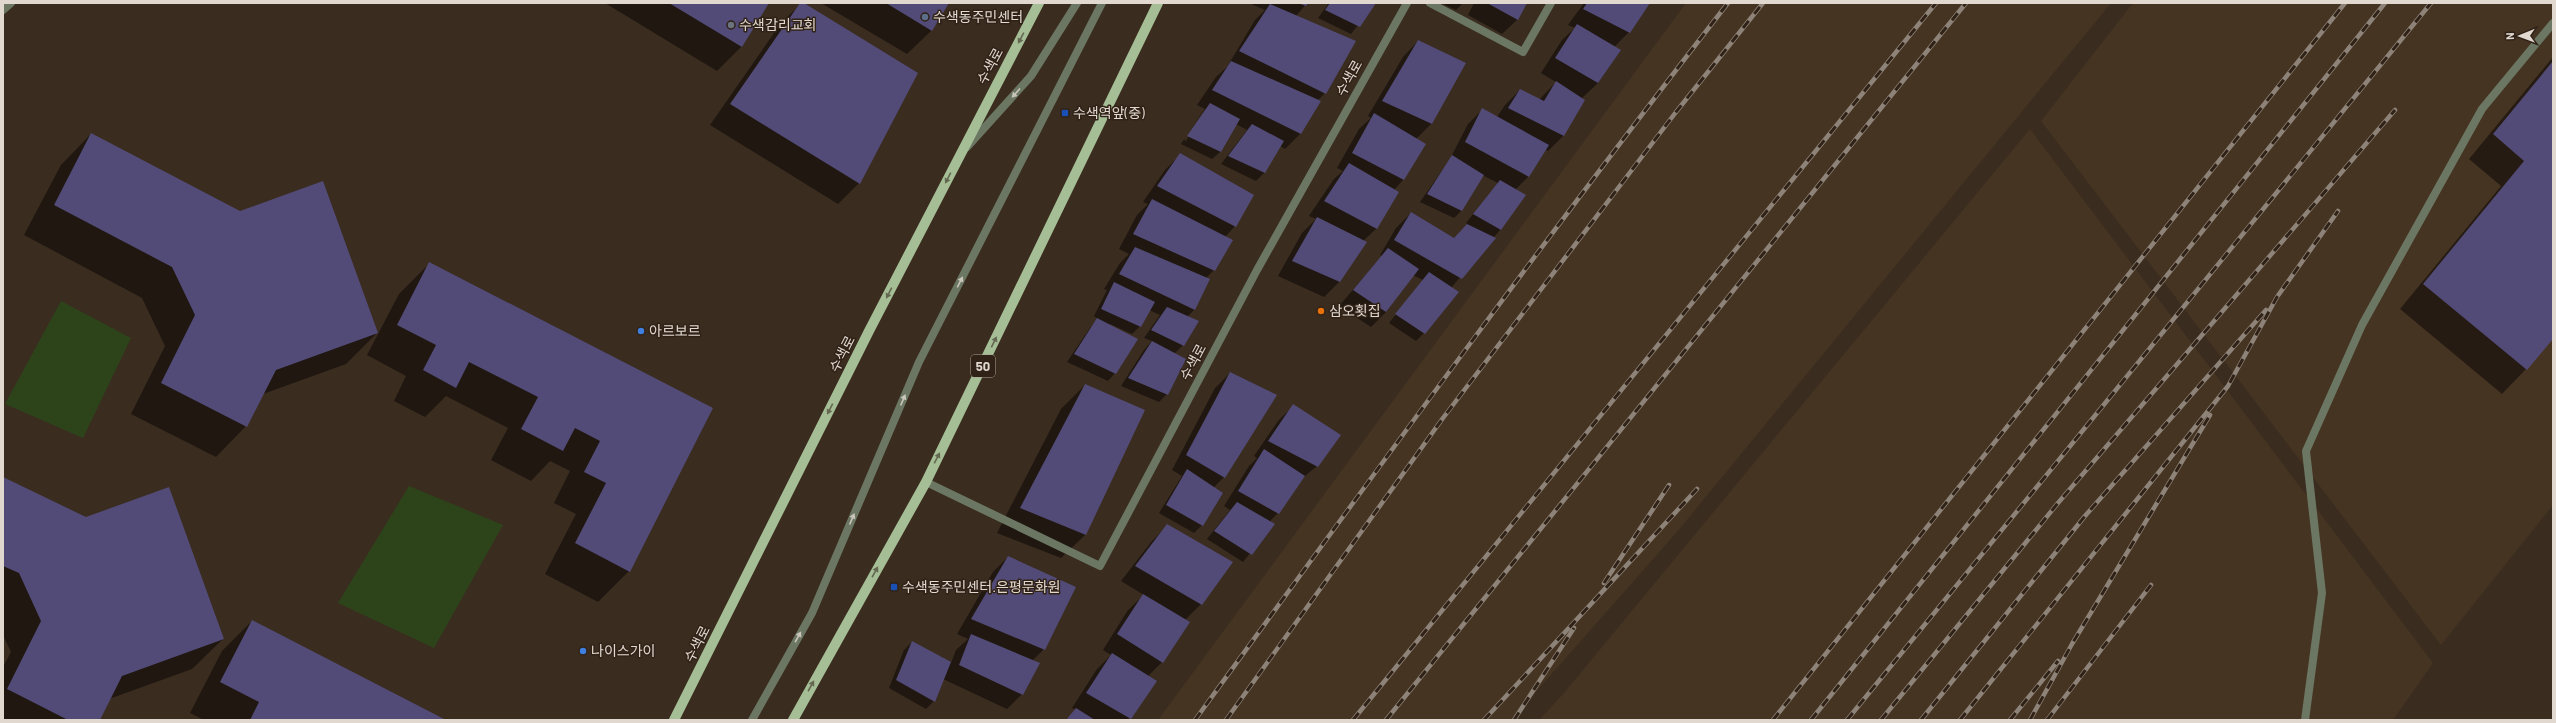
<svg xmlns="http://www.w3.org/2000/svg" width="2556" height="723" font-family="Barlow,'Noto Sans KR',sans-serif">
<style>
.built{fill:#463423}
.green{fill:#2d441b}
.shadow{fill:#0007;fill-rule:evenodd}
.building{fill:#524b77}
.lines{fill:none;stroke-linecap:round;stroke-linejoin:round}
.service{stroke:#6b7763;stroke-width:8}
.minor{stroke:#6b7763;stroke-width:8}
.primary{stroke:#a5be96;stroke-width:10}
.rail-casing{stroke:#8e8378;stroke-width:4.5}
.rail{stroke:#302216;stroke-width:3;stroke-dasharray:9;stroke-linecap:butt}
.oneway{fill:#656850}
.oneway2{fill:#c9c5ba}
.service-dot{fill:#5c6f8a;stroke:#302216;stroke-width:1.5}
.worship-dot{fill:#6b7280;stroke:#302216;stroke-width:1.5}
.transit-dot{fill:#1a4fb4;stroke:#302216;stroke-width:1.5}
.food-dot{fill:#e8710a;stroke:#302216;stroke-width:1.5}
.shop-dot{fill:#3f7fe0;stroke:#302216;stroke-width:1.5}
.labels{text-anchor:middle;stroke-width:3;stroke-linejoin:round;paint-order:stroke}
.shield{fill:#302216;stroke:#aca198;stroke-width:1}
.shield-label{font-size:13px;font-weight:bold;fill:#e1d8d0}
.poi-label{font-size:14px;fill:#e1d8d0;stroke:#302216;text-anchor:start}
.street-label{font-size:14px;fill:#e1d8d0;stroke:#302216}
</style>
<rect width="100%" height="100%" fill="#3a2c1f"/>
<g class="built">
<path d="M 1686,3 L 2111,3 L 1677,532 L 1511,720 L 1158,720 Z"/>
<path d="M 2133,3 L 2553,3 L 2553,505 L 2441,645 L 2041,121 Z"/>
<path d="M 2030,129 L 2433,663 L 2393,720 L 1539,720 L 1564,693 Z"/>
</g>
<g class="green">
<path d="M 61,301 L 131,338 L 83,438 L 5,404 Z"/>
<path d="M 409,486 L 503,525 L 434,648 L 338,603 Z"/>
</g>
<g class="shadow">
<path d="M 605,3 L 768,3 L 742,46 L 717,71 Z"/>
<path d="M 802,3 L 859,183 L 838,204 L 710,125 L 781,23 Z"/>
<path d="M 821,3 L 947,3 L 932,30 L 907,54 Z"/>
<path d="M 1249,3 L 1307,3 L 1296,16 L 1325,93 L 1318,100 L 1320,101 L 1300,134 L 1285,149 L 1280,146 L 1264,173 L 1256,181 L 1221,164 L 1247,130 L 1236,124 L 1220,152 L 1212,159 L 1181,144 L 1205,109 L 1197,105 L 1216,77 L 1227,67 L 1255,20 L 1265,10 ZM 1203,111 L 1205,111 L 1186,141 L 1184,140 Z"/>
<path d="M 1329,3 L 1375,3 L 1351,34 L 1318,18 Z"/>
<path d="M 1441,3 L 1463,3 L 1456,10 Z"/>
<path d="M 1474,3 L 1526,3 L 1518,19 L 1502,34 L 1468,15 Z"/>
<path d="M 1584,3 L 1649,3 L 1629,32 L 1614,47 L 1620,51 L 1598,83 L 1582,98 L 1584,100 L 1563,136 L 1548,151 L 1545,149 L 1529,176 L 1515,190 L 1524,195 L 1500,230 L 1451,288 L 1424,333 L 1416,341 L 1389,323 L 1423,280 L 1413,275 L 1386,312 L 1371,327 L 1339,306 L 1382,256 L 1380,255 L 1396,228 L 1411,213 L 1453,239 L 1468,224 L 1466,223 L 1498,183 L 1482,175 L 1461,211 L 1454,218 L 1420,202 L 1450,159 L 1468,124 L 1483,109 L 1497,117 L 1505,105 L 1520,90 L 1539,100 L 1556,82 L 1541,73 L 1562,40 L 1575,28 L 1568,25 Z"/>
<path d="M 1418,41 L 1465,64 L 1431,124 L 1416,139 L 1425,144 L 1403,180 L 1394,190 L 1377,228 L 1363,241 L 1339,282 L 1324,297 L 1278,276 L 1302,233 L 1316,219 L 1309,216 L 1334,179 L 1343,171 L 1337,168 L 1359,129 L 1371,118 L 1368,116 L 1403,57 Z"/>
<path d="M 2553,57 L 2553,337 L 2526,369 L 2502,394 L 2400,309 L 2501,186 L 2469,159 Z"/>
<path d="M 91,134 L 377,333 L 346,364 L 263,394 L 246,426 L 216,457 L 131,414 L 165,346 L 142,298 L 24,235 L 61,165 Z"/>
<path d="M 1180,155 L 1235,226 L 1225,237 L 1214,270 L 1206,278 L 1195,309 L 1187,317 L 1183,345 L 1174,354 L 1167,394 L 1159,402 L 1121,386 L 1144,350 L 1152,341 L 1144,338 L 1160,315 L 1149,310 L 1140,326 L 1132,334 L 1110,324 L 1115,373 L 1108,381 L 1067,362 L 1090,328 L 1098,319 L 1094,316 L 1107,290 L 1104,289 L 1120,263 L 1129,254 L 1119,249 L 1137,215 L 1148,204 L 1143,202 L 1165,170 Z"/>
<path d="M 429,264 L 711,409 L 629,571 L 598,602 L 545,574 L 576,514 L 554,503 L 570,471 L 550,461 L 531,481 L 491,460 L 508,428 L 446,396 L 425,417 L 394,401 L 406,376 L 367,355 L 399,294 Z"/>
<path d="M 1230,373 L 1224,477 L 1213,488 L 1202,525 L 1194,533 L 1159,513 L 1182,476 L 1172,470 L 1215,388 Z"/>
<path d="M 1085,385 L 1086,534 L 1061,558 L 997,533 L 1061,409 Z"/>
<path d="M 1293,406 L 1317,466 L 1300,480 L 1278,513 L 1269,522 L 1273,524 L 1243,562 L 1207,539 L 1230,510 L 1224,506 L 1249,466 L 1257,458 L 1254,456 L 1278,421 Z"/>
<path d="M 3,478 L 223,639 L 192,669 L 109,699 L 99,720 L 3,720 L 3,667 L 11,652 L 3,635 Z"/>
<path d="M 1167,526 L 1201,604 L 1185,620 L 1162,662 L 1148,676 L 1128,720 L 1066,720 L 1076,710 L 1072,708 L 1097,669 L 1111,655 L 1103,650 L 1128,610 L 1144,595 L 1121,581 L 1152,541 Z"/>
<path d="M 1008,557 L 1044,649 L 1032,661 L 1022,694 L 1007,709 L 943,679 L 934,701 L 926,709 L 889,688 L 904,650 L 912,642 L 951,663 L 956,650 L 968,639 L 957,634 L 993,572 Z"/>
<path d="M 252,621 L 444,720 L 204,720 L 190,713 L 222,651 Z"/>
</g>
<g class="building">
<path d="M 669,3 L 769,3 L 742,47 Z"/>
<path d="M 800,3 L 804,3 L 918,73 L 860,184 L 730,104 Z"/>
<path d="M 886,3 L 949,3 L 932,31 Z"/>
<path d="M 1298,3 L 1308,3 L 1306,6 Z"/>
<path d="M 1330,3 L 1376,3 L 1360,27 L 1325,10 Z"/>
<path d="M 1487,3 L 1527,3 L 1518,20 Z"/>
<path d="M 1587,3 L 1650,3 L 1630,33 L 1583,9 Z"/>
<path d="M 1270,4 L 1356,41 L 1326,94 L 1239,51 Z"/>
<path d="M 1577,24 L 1621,50 L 1598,83 L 1555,58 Z"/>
<path d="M 1418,40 L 1466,63 L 1432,124 L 1382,101 Z"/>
<path d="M 1231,61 L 1321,101 L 1301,134 L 1212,90 Z"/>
<path d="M 2553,61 L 2553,339 L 2527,370 L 2423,284 L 2524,161 L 2493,134 Z"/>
<path d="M 1556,81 L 1585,100 L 1564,136 L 1508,108 L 1520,89 L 1544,101 Z"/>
<path d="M 1210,103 L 1240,119 L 1221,152 L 1187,136 Z"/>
<path d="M 1482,108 L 1549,145 L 1529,177 L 1465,142 Z"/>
<path d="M 1374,113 L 1426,144 L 1404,180 L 1352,153 Z"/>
<path d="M 1252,124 L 1284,141 L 1265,173 L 1228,156 Z"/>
<path d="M 91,133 L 240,211 L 323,181 L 378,333 L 276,370 L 247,427 L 161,383 L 195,315 L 172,267 L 54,205 Z"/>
<path d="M 1180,153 L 1254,195 L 1236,227 L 1157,186 Z"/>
<path d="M 1452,155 L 1484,175 L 1462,211 L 1427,194 Z"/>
<path d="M 1349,163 L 1399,192 L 1377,229 L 1324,201 Z"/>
<path d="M 1500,180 L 1526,195 L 1501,230 L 1473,214 Z"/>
<path d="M 1152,199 L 1233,240 L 1215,271 L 1133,234 Z"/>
<path d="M 1411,212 L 1454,238 L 1467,224 L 1496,238 L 1462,279 L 1394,240 Z"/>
<path d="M 1317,217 L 1367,242 L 1340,282 L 1292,261 Z"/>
<path d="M 1135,247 L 1210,279 L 1195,310 L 1119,274 Z"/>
<path d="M 1388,248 L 1419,269 L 1386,312 L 1353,290 Z"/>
<path d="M 429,262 L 713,408 L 630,572 L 575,543 L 606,483 L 584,472 L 600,441 L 575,428 L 563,451 L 521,429 L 538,397 L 469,362 L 456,388 L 423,370 L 436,345 L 397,325 Z"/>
<path d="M 1429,272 L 1459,292 L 1425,334 L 1395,314 Z"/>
<path d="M 1114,282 L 1155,302 L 1141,327 L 1101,309 Z"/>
<path d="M 1167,307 L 1199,321 L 1184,346 L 1151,330 Z"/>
<path d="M 1097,318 L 1138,339 L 1116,374 L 1074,354 Z"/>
<path d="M 1152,341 L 1186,359 L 1168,395 L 1128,378 Z"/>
<path d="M 1230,372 L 1277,395 L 1225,478 L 1186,455 Z"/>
<path d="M 1085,384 L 1145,410 L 1086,535 L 1020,508 Z"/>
<path d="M 1293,404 L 1341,435 L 1318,467 L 1268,441 Z"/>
<path d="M 1264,449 L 1305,476 L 1279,514 L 1238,491 Z"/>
<path d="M 1187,469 L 1223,493 L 1203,526 L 1166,505 Z"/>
<path d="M 3,477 L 86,517 L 169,487 L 224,639 L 122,676 L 100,720 L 68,720 L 7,689 L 41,621 L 19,573 L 3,566 Z"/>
<path d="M 1237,502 L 1275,524 L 1252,555 L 1214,531 Z"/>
<path d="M 1167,524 L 1233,562 L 1202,605 L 1135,566 Z"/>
<path d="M 1008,556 L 1076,587 L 1045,650 L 971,619 Z"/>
<path d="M 1143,594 L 1190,622 L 1163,663 L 1117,634 Z"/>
<path d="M 252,620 L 446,720 L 250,720 L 259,702 L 220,682 Z"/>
<path d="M 971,634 L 1040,663 L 1023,695 L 959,665 Z"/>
<path d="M 912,641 L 951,662 L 935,702 L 896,680 Z"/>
<path d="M 1112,653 L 1157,681 L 1131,719 L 1086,693 Z"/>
<path d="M 1076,708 L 1095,720 L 1066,720 Z"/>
</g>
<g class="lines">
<g class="service">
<path d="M 967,147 L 1031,76 L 1077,3"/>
<path d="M 752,720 L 812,613 L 919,362 L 1102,3"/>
<path d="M 2305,720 L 2322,593 L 2306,451 L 2362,325 L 2482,109 L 2553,23"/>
</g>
<g class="minor">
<path d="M 1430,3 L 1523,52 L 1551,3"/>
<path d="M 3,10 L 11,3"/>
<path d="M 926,482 L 1100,566 L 1257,270 L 1407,3"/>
</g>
<g class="primary">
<path d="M 674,720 L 869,331 L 1039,3"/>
<path d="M 793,720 L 926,482 L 1158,3"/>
</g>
<defs>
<g id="rail">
<path d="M 1604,583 L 1669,485"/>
<path d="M 1195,720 C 1370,479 1545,238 1728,3"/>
<path d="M 1226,720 L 1443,418 L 1676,112 L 1763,3"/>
<path d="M 1353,720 L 1936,3"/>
<path d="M 1386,720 L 1966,3"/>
<path d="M 1484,720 L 1697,489"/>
<path d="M 1514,720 L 1574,628"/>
<path d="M 1773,720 L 2345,3"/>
<path d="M 1811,720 L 2385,3"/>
<path d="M 1847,720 L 2431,3"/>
<path d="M 1881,720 L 2058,503 L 2395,110"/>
<path d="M 1921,720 L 2085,516 L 2266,310"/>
<path d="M 1960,720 L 2228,386 L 2277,297 L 2338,211"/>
<path d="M 2010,720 L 2058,661"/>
<path d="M 2030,720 L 2072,644 L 2210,415"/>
<path d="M 2047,720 L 2151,585"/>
</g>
</defs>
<use href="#rail" class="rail-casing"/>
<use href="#rail" class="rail"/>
</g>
<defs><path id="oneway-solid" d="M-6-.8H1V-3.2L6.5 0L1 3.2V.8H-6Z"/></defs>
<g class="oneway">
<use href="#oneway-solid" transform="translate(1021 38) rotate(118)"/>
<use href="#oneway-solid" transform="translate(948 178) rotate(117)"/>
<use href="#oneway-solid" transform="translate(889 293) rotate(117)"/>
<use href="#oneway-solid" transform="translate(994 342) rotate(-64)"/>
<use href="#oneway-solid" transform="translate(830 409) rotate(117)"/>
<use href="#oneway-solid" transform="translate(937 458) rotate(-63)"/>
<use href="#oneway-solid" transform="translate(875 572) rotate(-61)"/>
<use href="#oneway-solid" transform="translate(811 686) rotate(-61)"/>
</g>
<g class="oneway2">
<use href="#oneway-solid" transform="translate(1016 93) rotate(132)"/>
<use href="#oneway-solid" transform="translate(960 282) rotate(-63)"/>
<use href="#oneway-solid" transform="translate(903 400) rotate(-67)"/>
<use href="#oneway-solid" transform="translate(852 519) rotate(-67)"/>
<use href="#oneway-solid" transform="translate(798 637) rotate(-61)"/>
</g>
<circle class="service-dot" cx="925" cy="17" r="4"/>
<circle class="worship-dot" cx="731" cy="25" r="4"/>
<g class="transit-dot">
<rect x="1061" y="109" width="8" height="8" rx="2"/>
<rect x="890" y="583" width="8" height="8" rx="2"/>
</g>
<circle class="food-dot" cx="1321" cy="311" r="4"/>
<g class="shop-dot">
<circle cx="641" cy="331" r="4"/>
<circle cx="583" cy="651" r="4"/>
</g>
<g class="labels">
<rect class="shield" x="971" y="355" width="24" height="22" rx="3"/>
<g class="shield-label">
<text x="983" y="371">50</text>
</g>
<g class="poi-label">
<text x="933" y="22">수색동주민센터</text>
<text x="739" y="30">수색감리교회</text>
<text x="1073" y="118">수색역앞(중)</text>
<text x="1329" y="316">삼오횟집</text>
<text x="649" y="336">아르보르</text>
<text x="902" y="592">수색동주민센터.은평문화원</text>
<text x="591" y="656">나이스가이</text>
</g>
<g class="street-label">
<text transform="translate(990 66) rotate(-62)" y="5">수색로</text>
<text transform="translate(1349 78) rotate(-61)" y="5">수색로</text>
<text transform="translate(842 354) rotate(-63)" y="5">수색로</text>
<text transform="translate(1193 362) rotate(-62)" y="5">수색로</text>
<text transform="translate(697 644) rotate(-63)" y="5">수색로</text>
</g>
</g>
<rect width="2556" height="723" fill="none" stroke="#e1d8d0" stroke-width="8"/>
<g transform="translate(2520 36) rotate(269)" stroke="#302216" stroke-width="3" paint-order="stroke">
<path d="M0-3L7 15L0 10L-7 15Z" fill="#e1d8d0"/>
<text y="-6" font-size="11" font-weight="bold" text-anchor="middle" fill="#e1d8d0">N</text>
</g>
</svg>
